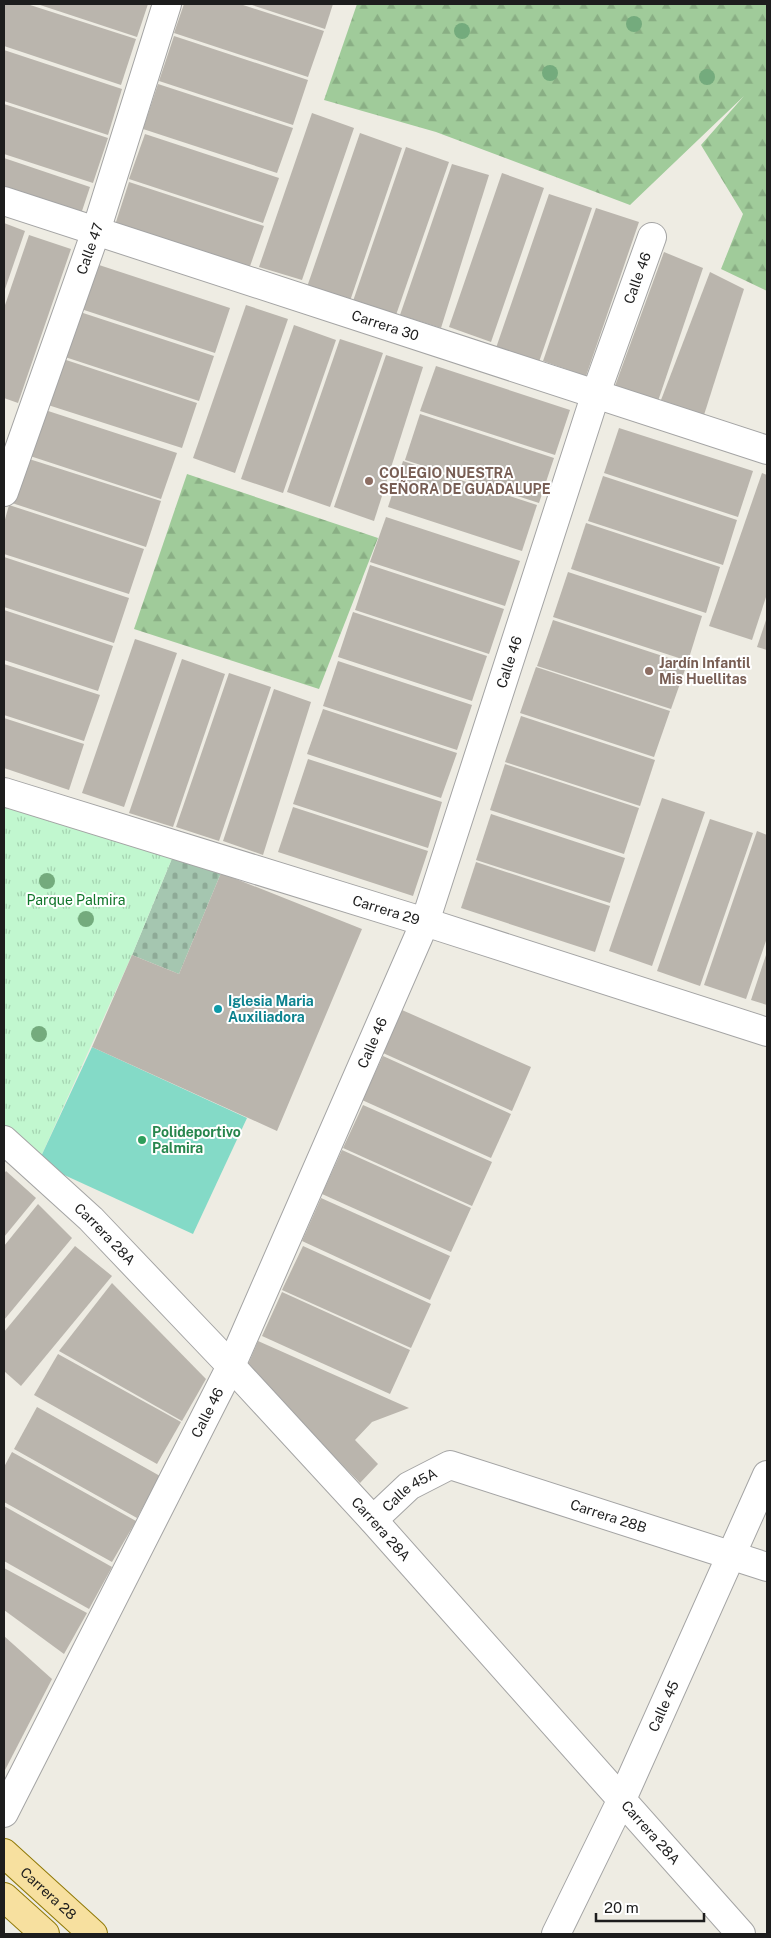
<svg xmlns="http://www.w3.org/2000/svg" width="771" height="1938" font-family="'Public Sans',sans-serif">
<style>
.forest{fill:url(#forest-firs)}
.cemetery{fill:url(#cemetery-stones)}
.park{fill:url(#park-tufts)}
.pitch{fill:#84dac7}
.building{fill:#bab5ad}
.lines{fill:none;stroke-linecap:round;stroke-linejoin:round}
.street-casing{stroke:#a4a4a4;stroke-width:30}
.primary-casing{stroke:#907907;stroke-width:30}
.street{stroke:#fff;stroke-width:28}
.primary{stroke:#f7e09f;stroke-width:28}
.tree{fill:#74ab7d}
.education-dot{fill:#8d6e63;stroke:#fff;stroke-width:2}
.culture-dot{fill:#0f9aa8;stroke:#fff;stroke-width:2}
.leisure-dot{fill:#2e9e5b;stroke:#fff;stroke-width:2}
.labels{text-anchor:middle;stroke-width:4;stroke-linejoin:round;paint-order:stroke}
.street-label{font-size:14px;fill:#1d1d1d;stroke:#fff}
.education-label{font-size:14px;font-weight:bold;fill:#785e54;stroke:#fff;text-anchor:start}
.park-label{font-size:14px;fill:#10762a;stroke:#fff}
.culture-label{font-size:14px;font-weight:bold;fill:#0d838f;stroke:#fff;text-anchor:start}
.leisure-label{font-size:14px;font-weight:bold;fill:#27864d;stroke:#fff;text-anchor:start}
</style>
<defs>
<pattern id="forest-firs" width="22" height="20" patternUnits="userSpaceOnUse" patternTransform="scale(1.25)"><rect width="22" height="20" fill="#a0cb9a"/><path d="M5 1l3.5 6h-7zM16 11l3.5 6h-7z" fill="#89ae84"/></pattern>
<pattern id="cemetery-stones" width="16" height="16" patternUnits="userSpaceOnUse" patternTransform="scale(1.25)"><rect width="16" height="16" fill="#a5c6b0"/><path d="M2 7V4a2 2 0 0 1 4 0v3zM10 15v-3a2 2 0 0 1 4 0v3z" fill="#8eaa97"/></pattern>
<pattern id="park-tufts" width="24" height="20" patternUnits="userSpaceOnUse" patternTransform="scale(1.25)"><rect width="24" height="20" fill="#c1f7cf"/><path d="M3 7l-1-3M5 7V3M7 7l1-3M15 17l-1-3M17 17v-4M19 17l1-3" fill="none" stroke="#a5d3b1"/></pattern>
</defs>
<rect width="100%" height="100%" fill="#eeece3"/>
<g class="forest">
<path d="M 357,4 L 767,4 L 767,291 L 721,269 L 743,214 L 701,145 L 744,96 L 630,205 L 436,132 L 324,100 Z"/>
<path d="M 187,474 L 378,538 L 319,689 L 134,629 Z"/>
</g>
<path class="cemetery" d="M 173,856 L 221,873 L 179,974 L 132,955 Z"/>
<path class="park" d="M 4,796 L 173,856 L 132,955 L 38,1163 L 4,1135 Z"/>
<path class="pitch" d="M 92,1047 L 247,1118 L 193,1234 L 38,1163 Z"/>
<g class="building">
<path d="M 4,4 L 27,4 L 136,39 L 121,85 L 4,46 Z"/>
<path d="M 37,4 L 148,4 L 137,37 Z"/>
<path d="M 184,4 L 240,4 L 324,31 L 308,77 L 174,33 Z"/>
<path d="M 249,4 L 333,4 L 325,29 Z"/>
<path d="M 174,36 L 308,80 L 293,125 L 159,81 Z"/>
<path d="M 4,50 L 122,89 L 108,135 L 4,101 Z"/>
<path d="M 158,84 L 293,128 L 277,173 L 143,129 Z"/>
<path d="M 4,104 L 108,138 L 93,183 L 4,154 Z"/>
<path d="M 312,113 L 354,128 L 302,280 L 259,267 Z"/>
<path d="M 360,133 L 402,148 L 350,301 L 307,287 Z"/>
<path d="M 145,134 L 279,178 L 263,223 L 129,179 Z"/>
<path d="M 406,147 L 449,162 L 396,315 L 353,301 Z"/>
<path d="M 4,158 L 90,187 L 80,217 L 4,192 Z"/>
<path d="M 452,164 L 489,175 L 441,328 L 400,315 Z"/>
<path d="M 502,173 L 544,188 L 491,342 L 449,327 Z"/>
<path d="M 129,182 L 264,226 L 248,272 L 114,228 Z"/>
<path d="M 549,194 L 592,208 L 539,362 L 496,348 Z"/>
<path d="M 596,208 L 639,222 L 586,376 L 543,361 Z"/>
<path d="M 4,223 L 25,231 L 4,292 Z"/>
<path d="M 29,235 L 71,249 L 18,403 L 4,398 L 4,308 Z"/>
<path d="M 664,252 L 703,268 L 658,401 L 615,386 Z"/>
<path d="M 96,264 L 230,308 L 215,353 L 81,309 Z"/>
<path d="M 710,272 L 744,289 L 704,415 L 661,400 Z"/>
<path d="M 246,305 L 288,319 L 235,473 L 193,458 Z"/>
<path d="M 80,312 L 214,356 L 199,401 L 65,357 Z"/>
<path d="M 294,325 L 336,340 L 283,493 L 241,479 Z"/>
<path d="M 340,339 L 383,353 L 330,507 L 287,492 Z"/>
<path d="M 386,355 L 423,367 L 374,521 L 334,507 Z"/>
<path d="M 63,359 L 197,403 L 182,448 L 48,405 Z"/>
<path d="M 436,366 L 570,410 L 555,455 L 420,411 Z"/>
<path d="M 42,409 L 177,453 L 161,499 L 27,455 Z"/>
<path d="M 420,414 L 554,458 L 539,503 L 405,460 Z"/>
<path d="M 619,428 L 753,471 L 738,517 L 604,473 Z"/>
<path d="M 26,458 L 161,501 L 146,547 L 12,503 Z"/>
<path d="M 403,461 L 537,505 L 522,551 L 388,507 Z"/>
<path d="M 762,473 L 767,475 L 767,594 L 752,640 L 709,626 Z"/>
<path d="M 603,476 L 737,520 L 723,565 L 588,521 Z"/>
<path d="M 9,505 L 144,549 L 129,594 L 4,554 L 4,523 Z"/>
<path d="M 386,517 L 520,561 L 505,606 L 370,562 Z"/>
<path d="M 586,523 L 720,567 L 706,613 L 571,569 Z"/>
<path d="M 4,557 L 129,598 L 114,643 L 4,607 Z"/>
<path d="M 370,565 L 504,609 L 489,654 L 355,610 Z"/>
<path d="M 568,572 L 702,616 L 688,661 L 553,617 Z"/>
<path d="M 4,610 L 113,646 L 98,691 L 4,660 Z"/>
<path d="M 353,612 L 487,656 L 472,701 L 338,657 Z"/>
<path d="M 767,617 L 767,650 L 757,647 Z"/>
<path d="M 553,620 L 687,664 L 671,709 L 537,666 Z"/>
<path d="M 135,639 L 177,653 L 124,807 L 82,793 Z"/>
<path d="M 182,659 L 225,674 L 173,827 L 129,813 Z"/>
<path d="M 338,661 L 472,705 L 457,750 L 323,706 Z"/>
<path d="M 4,664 L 100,695 L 84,741 L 4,715 Z"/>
<path d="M 536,667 L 670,711 L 654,757 L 520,713 Z"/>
<path d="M 229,673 L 271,687 L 219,841 L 176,827 Z"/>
<path d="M 274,689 L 311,702 L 263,855 L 223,841 Z"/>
<path d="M 323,709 L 457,753 L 441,798 L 307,754 Z"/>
<path d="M 521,716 L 655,760 L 640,806 L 505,762 Z"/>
<path d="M 4,718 L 84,744 L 69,790 L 4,768 Z"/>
<path d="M 308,759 L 442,802 L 428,848 L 293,804 Z"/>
<path d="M 505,764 L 639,808 L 624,854 L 490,810 Z"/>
<path d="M 662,798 L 705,812 L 652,966 L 609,951 Z"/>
<path d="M 293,807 L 428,851 L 413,896 L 278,852 Z"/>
<path d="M 491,814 L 625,858 L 610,903 L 476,860 Z"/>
<path d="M 710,819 L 753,833 L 700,986 L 657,971 Z"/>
<path d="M 757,831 L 767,835 L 767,938 L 746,999 L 704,985 Z"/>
<path d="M 476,862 L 610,906 L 595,952 L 461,908 Z"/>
<path d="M 221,873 L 362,929 L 277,1131 L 92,1047 L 132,955 L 179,974 Z"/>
<path d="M 767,952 L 767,1005 L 751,1000 Z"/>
<path d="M 402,1010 L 531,1067 L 512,1111 L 383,1053 Z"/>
<path d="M 383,1056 L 511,1114 L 491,1158 L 362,1100 Z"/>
<path d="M 363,1105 L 492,1162 L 472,1206 L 343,1148 Z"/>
<path d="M 342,1150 L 471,1208 L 451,1252 L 322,1194 Z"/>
<path d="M 6,1171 L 36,1198 L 4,1237 L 4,1174 Z"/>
<path d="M 321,1198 L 450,1256 L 430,1300 L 302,1241 Z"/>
<path d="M 38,1204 L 72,1238 L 4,1320 L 4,1246 Z"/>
<path d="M 75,1246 L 112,1276 L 21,1386 L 4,1371 L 4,1332 Z"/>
<path d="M 303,1246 L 431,1304 L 411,1348 L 282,1290 Z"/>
<path d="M 112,1283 L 206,1379 L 182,1421 L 59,1351 Z"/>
<path d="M 282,1292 L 410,1350 L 390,1394 L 262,1336 Z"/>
<path d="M 258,1341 L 409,1408 L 372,1422 L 355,1440 L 378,1464 L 360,1483 L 247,1367 Z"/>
<path d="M 58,1354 L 181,1422 L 157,1464 L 34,1395 Z"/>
<path d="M 37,1407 L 160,1476 L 137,1518 L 14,1449 Z"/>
<path d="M 12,1452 L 136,1521 L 112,1562 L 4,1502 L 4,1467 Z"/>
<path d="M 4,1506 L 112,1567 L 89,1609 L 4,1561 Z"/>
<path d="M 4,1568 L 87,1613 L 64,1654 L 4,1610 Z"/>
<path d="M 4,1636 L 52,1679 L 4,1772 Z"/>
</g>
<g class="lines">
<defs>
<g id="street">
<path id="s1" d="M 4,201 L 767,450"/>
<path id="s2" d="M 4,492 L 96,231 L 167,4"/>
<path id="s3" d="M 4,792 L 425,922 L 767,1032"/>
<path id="s4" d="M 4,1140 L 91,1219 L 231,1366 L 373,1520 L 741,1934"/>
<path id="s5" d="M 373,1520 L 409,1486 L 450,1465 L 767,1567"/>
<path id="s6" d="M 4,1813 L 231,1366 L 425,922 L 596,393 L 652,237"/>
<path id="s7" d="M 556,1934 L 622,1799 L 767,1475"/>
</g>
<g id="primary">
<path id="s8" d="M 4,1853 L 93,1934"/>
<path d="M 4,1897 L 45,1934"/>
</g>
</defs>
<use href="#street" class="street-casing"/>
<use href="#primary" class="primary-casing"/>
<use href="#street" class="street"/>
<use href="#primary" class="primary"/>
</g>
<g class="tree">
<circle cx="634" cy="24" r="8"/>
<circle cx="462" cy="31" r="8"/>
<circle cx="550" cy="73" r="8"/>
<circle cx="707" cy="77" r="8"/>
<circle cx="47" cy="881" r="8"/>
<circle cx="86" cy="919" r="8"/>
<circle cx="39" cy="1034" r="8"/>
</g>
<g class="education-dot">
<circle cx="369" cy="481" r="5"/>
<circle cx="649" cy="671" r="5"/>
</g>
<circle class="culture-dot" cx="218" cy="1009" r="5"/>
<circle class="leisure-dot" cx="142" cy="1140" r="5"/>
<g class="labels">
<g class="street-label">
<text dy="5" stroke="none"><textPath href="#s2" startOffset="258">Calle 47</textPath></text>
<text dy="5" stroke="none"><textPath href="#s6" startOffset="1664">Calle 46</textPath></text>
<text dy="5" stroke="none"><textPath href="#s1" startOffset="401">Carrera 30</textPath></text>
<text dy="5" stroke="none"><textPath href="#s6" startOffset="1259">Calle 46</textPath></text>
<text dy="5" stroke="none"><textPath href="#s3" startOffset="400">Carrera 29</textPath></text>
<text dy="5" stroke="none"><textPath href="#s6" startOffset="854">Calle 46</textPath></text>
<text dy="5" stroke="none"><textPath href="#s4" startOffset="138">Carrera 28A</textPath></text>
<text dy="5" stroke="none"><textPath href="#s6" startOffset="449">Calle 46</textPath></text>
<text dy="5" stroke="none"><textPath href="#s5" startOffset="48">Calle 45A</textPath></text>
<text dy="5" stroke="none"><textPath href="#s5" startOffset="262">Carrera 28B</textPath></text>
<text dy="5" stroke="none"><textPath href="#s4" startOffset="542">Carrera 28A</textPath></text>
<text dy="5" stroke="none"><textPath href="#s7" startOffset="252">Calle 45</textPath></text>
<text dy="5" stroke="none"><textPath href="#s4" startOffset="948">Carrera 28A</textPath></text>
<text dy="5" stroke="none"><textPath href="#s8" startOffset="60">Carrera 28</textPath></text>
</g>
<g class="education-label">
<text x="379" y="478">COLEGIO NUESTRA<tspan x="379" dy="16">SEÑORA DE GUADALUPE</tspan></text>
<text x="659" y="668">Jardín Infantil<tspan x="659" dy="16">Mis Huellitas</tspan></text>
</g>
<g class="park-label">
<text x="76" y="905">Parque Palmira</text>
</g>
<g class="culture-label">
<text x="228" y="1006">Iglesia Maria<tspan x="228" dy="16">Auxiliadora</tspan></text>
</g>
<g class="leisure-label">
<text x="152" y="1137">Polideportivo<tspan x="152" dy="16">Palmira</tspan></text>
</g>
</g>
<rect width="771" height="1938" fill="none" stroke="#1d1d1d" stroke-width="10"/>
<path d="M596 1913v8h108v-8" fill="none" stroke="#1d1d1d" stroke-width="2.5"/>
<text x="604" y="1913" font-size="15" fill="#1d1d1d" stroke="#ffffff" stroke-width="4" paint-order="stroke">20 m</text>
</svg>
